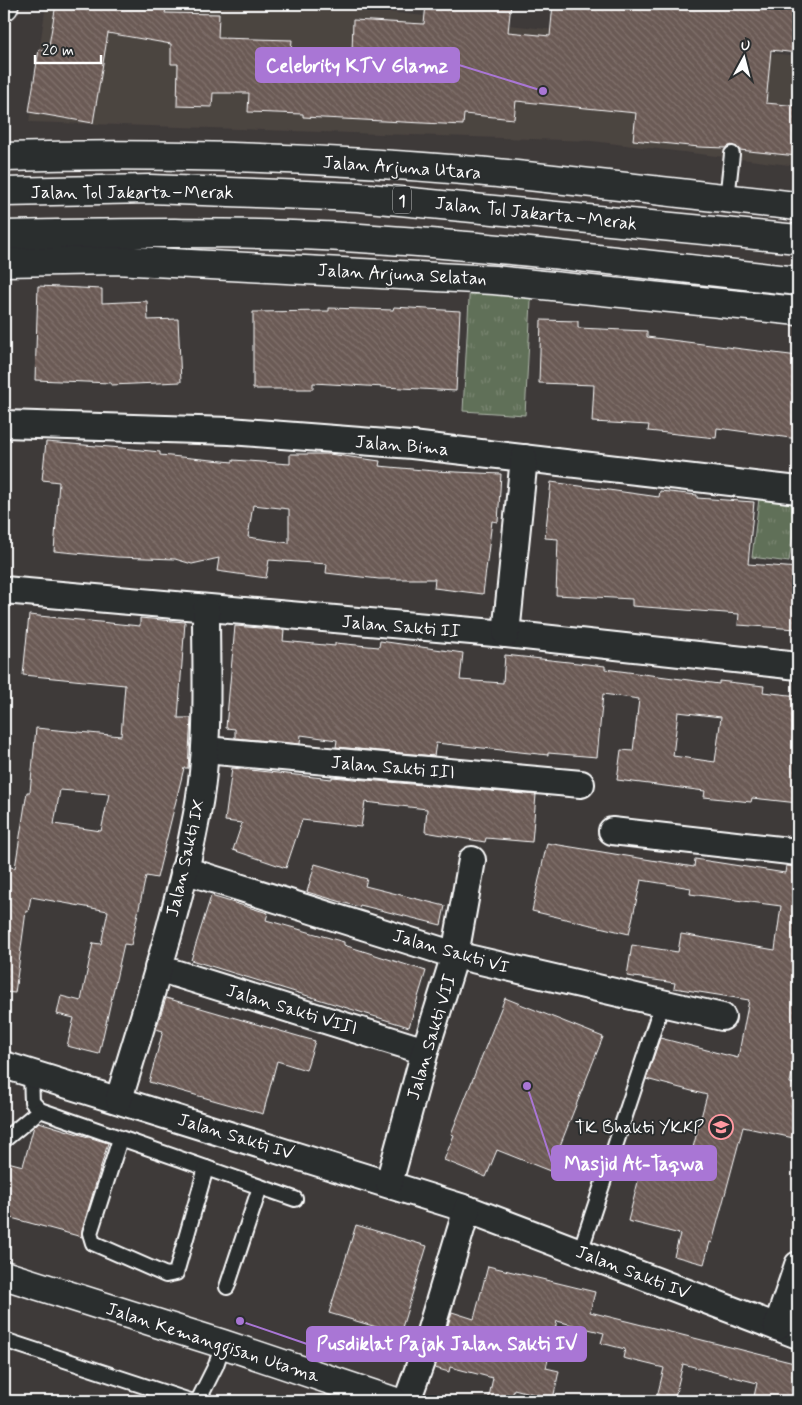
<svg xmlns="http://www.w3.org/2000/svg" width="802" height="1405" font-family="Mynerve,sans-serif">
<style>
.built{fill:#4c4441}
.grass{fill:url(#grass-tufts);stroke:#b0b8ac}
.building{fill:url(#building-back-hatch);stroke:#fff;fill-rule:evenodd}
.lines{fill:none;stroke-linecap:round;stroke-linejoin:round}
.service-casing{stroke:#fff;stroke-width:18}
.minor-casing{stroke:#fff;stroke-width:30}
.primary-casing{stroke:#fff;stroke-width:31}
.motorway-casing{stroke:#fff;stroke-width:31}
.service{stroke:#2a2d2e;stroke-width:14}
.minor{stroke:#2a2d2e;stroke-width:26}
.primary{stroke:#2a2d2e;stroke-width:28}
.motorway{stroke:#2a2d2e;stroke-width:28}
.labels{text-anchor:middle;stroke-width:4;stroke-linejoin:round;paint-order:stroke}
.shield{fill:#2a2d2e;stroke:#bfc0c0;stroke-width:1}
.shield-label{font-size:16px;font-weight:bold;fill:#fff}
.street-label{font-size:18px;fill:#fff;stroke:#2a2d2e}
.poi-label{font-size:18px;fill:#fff;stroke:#2a2d2e;text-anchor:end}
.leader{fill:none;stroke:#a976d5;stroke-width:2}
.callout-dot{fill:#a976d5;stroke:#2a2d2e;stroke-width:2}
.callout{fill:#a976d5;stroke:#a976d5;stroke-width:2}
.callout-label{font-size:19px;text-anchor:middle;font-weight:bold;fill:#fff}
</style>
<defs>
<pattern id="grass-tufts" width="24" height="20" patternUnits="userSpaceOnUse" patternTransform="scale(1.25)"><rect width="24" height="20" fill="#617058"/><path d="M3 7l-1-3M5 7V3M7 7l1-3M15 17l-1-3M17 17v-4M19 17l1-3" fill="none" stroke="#798571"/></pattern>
<pattern id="building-back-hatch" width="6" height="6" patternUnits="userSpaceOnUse" patternTransform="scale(1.25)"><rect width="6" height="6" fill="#6b5a54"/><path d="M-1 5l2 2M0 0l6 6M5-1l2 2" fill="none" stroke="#81736e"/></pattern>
</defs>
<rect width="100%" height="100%" fill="#3e3a39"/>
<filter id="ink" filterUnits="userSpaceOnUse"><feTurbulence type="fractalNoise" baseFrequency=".02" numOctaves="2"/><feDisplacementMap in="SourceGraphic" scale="10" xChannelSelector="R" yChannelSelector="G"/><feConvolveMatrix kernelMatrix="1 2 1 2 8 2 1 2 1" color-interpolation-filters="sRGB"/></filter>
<g filter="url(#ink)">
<path class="built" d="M 46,4 L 312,4 L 798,56 L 798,166 L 592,141 L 29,122 Z"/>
<g class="grass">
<path d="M 470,280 L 532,283 L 525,415 L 463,411 Z"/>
<path d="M 760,490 L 798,494 L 789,562 L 752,557 Z"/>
</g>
<g class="building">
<path d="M 56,4 L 167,4 L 165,13 L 219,14 L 218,38 L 292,40 L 291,51 L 352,53 L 353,20 L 424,24 L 426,4 L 511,4 L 508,32 L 550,36 L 553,4 L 798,4 L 797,53 L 771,50 L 766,103 L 798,106 L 797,156 L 739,150 L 732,145 L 726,148 L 699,147 L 633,140 L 636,113 L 516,101 L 514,119 L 464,114 L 463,125 L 303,117 L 303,114 L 248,112 L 249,93 L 213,93 L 212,107 L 177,106 L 178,64 L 171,64 L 171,44 L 108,33 L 93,123 L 29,112 L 39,49 L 48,51 Z"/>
<path d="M 38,286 L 102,289 L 102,303 L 147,301 L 148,320 L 178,319 L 181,382 L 111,385 L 111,383 L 35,380 Z"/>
<path d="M 394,307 L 460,311 L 456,391 L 313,383 L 313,389 L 253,389 L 253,312 L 329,311 L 329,308 L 393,310 Z"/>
<path d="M 541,320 L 578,321 L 578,328 L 647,331 L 647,337 L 798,356 L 798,439 L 717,428 L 716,438 L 648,431 L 649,425 L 592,422 L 594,385 L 539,383 Z"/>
<path d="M 46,442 L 122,448 L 160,452 L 160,455 L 233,462 L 233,460 L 290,464 L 290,454 L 329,454 L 380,461 L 379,466 L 434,471 L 501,474 L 498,522 L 492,521 L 483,594 L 434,588 L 435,579 L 379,579 L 326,573 L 327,564 L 269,560 L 266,578 L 217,571 L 219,558 L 192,564 L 175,559 L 117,557 L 54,551 L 59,482 L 42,480 ZM 253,505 L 289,509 L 289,543 L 248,537 Z"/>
<path d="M 551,482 L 659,497 L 660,491 L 697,495 L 697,498 L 754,502 L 748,564 L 798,568 L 797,629 L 738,625 L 739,614 L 632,606 L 632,599 L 556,595 L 558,539 L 545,538 Z"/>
<path d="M 29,615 L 140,626 L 140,618 L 185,622 L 178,718 L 191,718 L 188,768 L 184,768 L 157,878 L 146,876 L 131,945 L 124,944 L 99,1054 L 67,1046 L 74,1018 L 57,1014 L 61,996 L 81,1001 L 93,943 L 101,944 L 108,911 L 31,897 L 28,912 L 26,911 L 15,993 L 4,992 L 4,883 L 6,866 L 15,868 L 27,792 L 30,792 L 36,728 L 121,736 L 125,685 L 23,675 ZM 60,790 L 109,794 L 101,831 L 54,824 Z"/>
<path d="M 235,626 L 284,630 L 283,641 L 335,646 L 335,643 L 379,647 L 380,641 L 463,653 L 460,680 L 503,683 L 505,655 L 605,666 L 605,669 L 719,684 L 719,681 L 764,686 L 763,692 L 798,696 L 798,803 L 752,798 L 751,802 L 704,797 L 705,791 L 617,780 L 621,750 L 633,751 L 639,699 L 603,694 L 597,757 L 548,753 L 548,755 L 436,743 L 434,756 L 336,747 L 337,740 L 301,735 L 300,744 L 235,738 L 235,729 L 226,728 ZM 678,712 L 721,717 L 715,762 L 673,756 Z"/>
<path d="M 232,768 L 332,779 L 332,777 L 536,795 L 532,842 L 486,838 L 485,842 L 425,832 L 427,809 L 365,802 L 361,827 L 302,820 L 286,868 L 233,850 L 242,823 L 225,821 Z"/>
<path d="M 547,843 L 694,867 L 695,859 L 785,873 L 786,866 L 798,867 L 798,1044 L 790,1083 L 798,1085 L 798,1139 L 743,1127 L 712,1243 L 710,1242 L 704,1264 L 674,1256 L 680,1234 L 628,1221 L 641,1170 L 684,1181 L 707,1095 L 646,1079 L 660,1038 L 738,1058 L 749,1000 L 674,988 L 675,983 L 627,976 L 632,945 L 678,952 L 681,934 L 775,950 L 781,906 L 690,894 L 691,888 L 641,880 L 629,934 L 532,911 Z"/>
<path d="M 315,864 L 367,879 L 365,886 L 445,906 L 441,925 L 360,905 L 359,907 L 307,892 Z"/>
<path d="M 211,896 L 268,913 L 266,920 L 344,942 L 344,945 L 426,971 L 409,1027 L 191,960 Z"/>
<path d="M 166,998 L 315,1041 L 306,1070 L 277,1061 L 263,1114 L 149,1082 L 163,1031 L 156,1029 Z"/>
<path d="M 505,998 L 603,1037 L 550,1171 L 497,1150 L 486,1177 L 444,1160 L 454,1135 L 451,1134 Z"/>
<path d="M 39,1122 L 108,1143 L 82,1230 L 82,1237 L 4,1216 L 4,1161 L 23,1166 L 34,1126 Z"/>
<path d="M 356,1225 L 427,1246 L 400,1334 L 329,1313 Z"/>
<path d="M 488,1266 L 595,1292 L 590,1312 L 798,1364 L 798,1401 L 753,1401 L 757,1383 L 683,1364 L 674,1401 L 656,1401 L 664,1368 L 623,1358 L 625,1349 L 601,1343 L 604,1333 L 557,1321 L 546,1368 L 559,1371 L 553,1399 L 514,1389 L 511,1401 L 488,1401 L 493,1378 L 450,1367 L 449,1372 L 435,1368 L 452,1312 L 474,1319 Z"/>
</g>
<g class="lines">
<defs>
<g id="service">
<path d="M 727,199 L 732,154"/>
<path d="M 31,1075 L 32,1102 L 40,1110 L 295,1199"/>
<path d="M 120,1139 L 90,1233 L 93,1243 L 166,1275 L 176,1273 L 206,1168"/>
<path d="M 4,1140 L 40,1110"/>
<path d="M 580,1252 L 662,1004"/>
<path d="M 227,1287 L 260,1187"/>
<path d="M 4,1340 L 190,1401"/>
<path d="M 195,1401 L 199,1399 L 216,1365 L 223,1344"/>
</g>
<g id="minor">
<path d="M 4,424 L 230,431 L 412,445 L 798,490"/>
<path d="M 4,590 L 506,634 L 798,666"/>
<path d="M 506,634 L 524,458"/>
<path d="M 205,750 L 581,784"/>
<path d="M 612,831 L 798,852"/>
<path d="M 184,870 L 455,955 L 722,1017"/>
<path d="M 158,968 L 425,1051"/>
<path d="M 4,1065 L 467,1209 L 798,1335"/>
<path d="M 119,1099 C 147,1005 179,911 197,814 C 210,747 206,678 206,610"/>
<path d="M 389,1183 L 425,1051 L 455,955 L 472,860"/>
<path d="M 777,1327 L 798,1265"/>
<path d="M 407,1401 L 422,1359 L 467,1209"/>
</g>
<g id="primary">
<path d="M 4,6 L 4,4"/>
<path d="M 4,157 C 161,152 319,158 476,171 C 583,181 691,195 798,206"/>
<path d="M 4,262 L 115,260 L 494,280 L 798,311"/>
<path d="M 4,1275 L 223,1344 L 393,1401"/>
</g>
<g id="motorway">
<path d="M 4,192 L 150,189 L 358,197 L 798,239"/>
<path d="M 4,235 C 122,233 242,231 360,238 C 506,247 652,265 798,281"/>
</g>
</defs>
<use href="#service" class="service-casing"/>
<use href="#minor" class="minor-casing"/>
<use href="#primary" class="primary-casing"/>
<use href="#motorway" class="motorway-casing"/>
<use href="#service" class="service"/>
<use href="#minor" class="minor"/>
<use href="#primary" class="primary"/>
<use href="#motorway" class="motorway"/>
</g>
</g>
<defs>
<symbol id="school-ring" viewBox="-11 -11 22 22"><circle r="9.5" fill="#2a2d2e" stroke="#ff9aa2" stroke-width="1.5"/><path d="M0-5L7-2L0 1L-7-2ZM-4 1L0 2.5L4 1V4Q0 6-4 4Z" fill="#ff9aa2"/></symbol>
</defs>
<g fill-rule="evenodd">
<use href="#school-ring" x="707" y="1113" width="28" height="28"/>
</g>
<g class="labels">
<rect class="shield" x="393" y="186.5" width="18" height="27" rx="4"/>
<g class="shield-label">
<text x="402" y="206">1</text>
</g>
<g class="street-label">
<text transform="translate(402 167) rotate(4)" y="6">Jalan Arjuna Utara</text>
<text x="132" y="198">Jalan Tol Jakarta–Merak</text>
<text transform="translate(536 213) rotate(6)" y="6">Jalan Tol Jakarta–Merak</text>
<text transform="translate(402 274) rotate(3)" y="6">Jalan Arjuna Selatan</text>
<text transform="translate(402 445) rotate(5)" y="6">Jalan Bima</text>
<text transform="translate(401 626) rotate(5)" y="6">Jalan Sakti II</text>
<text transform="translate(393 767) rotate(5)" y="6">Jalan Sakti III</text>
<text transform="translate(185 858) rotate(-77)" y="6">Jalan Sakti IX</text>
<text transform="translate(451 951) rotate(16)" y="6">Jalan Sakti VI</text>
<text transform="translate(292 1009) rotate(17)" y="6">Jalan Sakti VIII</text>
<text transform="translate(431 1037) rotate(-73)" y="6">Jalan Sakti VII</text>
<text transform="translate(236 1136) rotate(17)" y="6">Jalan Sakti IV</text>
<text transform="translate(633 1272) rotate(21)" y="6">Jalan Sakti IV</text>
<text transform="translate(213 1342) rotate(18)" y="6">Jalan Kemanggisan Utama</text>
</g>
<g class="poi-label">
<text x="704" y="1133">TK Bhakti YKKP</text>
</g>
</g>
<path class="leader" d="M543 91L459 65M527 1086L552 1163M240 1321L307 1344"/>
<g class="callout-dot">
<circle cx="543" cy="91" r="5"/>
<circle cx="527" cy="1086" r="5"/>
<circle cx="240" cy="1321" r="5"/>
</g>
<g class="callout">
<rect x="256" y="48" width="203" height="34" rx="5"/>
<rect x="552" y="1146" width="164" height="34" rx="5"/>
<rect x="307" y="1327" width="279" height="34" rx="5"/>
</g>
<g class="callout-label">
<text x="357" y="72">Celebrity KTV Glamz</text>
<text x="634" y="1170">Masjid At-Taqwa</text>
<text x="447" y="1350">Pusdiklat Pajak Jalan Sakti IV</text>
</g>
<rect width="802" height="1405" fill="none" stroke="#2a2d2e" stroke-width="20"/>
<rect x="10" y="10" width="782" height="1385" fill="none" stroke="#fff" stroke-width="2" filter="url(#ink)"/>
<g transform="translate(744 58) rotate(7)" stroke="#2a2d2e" stroke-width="4" paint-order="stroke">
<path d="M0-4L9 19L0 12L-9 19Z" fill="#ffffff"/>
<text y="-8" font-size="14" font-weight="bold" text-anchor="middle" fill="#ffffff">U</text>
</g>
<path d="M35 55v8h66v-8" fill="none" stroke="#ffffff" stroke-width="2.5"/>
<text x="42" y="55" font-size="15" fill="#ffffff" stroke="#2a2d2e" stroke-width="4" paint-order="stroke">20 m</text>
</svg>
